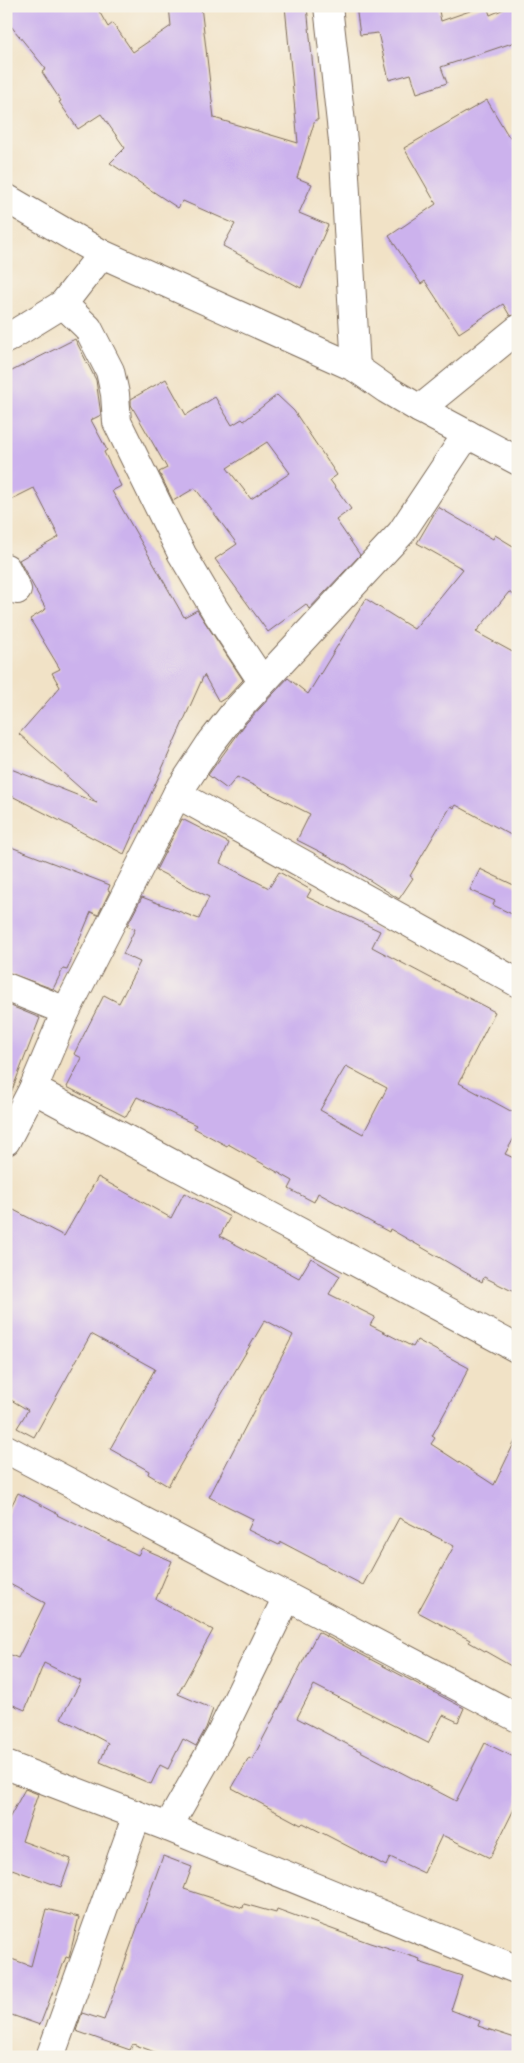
<svg xmlns="http://www.w3.org/2000/svg" width="524" height="2063" font-family="Mynerve,sans-serif">
<style>
.building{fill:#ccb2ed;fill-rule:evenodd}
.lines{fill:none;stroke-linecap:round;stroke-linejoin:round}
.minor-casing{stroke:#7b6a59;stroke-width:30}
.minor{stroke:#fff;stroke-width:28}
</style>
<rect width="100%" height="100%" fill="#f7f3e8"/>
<filter id="ink" filterUnits="userSpaceOnUse"><feTurbulence type="fractalNoise" baseFrequency=".02" numOctaves="2"/><feDisplacementMap in="SourceGraphic" scale="10" xChannelSelector="R" yChannelSelector="G"/><feConvolveMatrix kernelMatrix="1 2 1 2 8 2 1 2 1" color-interpolation-filters="sRGB"/></filter>
<filter id="wash" filterUnits="userSpaceOnUse"><feTurbulence type="fractalNoise" baseFrequency=".0096" numOctaves="4" result="noise"/><feDisplacementMap in="SourceGraphic" scale="20" xChannelSelector="R" yChannelSelector="G"/><feGaussianBlur stdDeviation="1.12" result="paint"/><feColorMatrix in="noise" values="0 0 0 0 0 0 0 0 0 0 0 0 0 0 0 0 0 1.4 0 .05"/><feComposite in="paint" operator="in"/></filter>
<g filter="url(#wash)">
<rect width="100%" height="100%" fill="#f1e2c6"/>
<g id="blocks">
<g class="building">
<path d="M 6,6 L 96,6 L 108,27 L 113,23 L 133,52 L 171,26 L 169,6 L 201,6 L 214,118 L 298,143 L 285,6 L 307,6 L 318,120 L 315,120 L 297,178 L 312,184 L 299,213 L 328,225 L 301,288 L 223,246 L 235,224 L 183,201 L 178,208 L 110,163 L 125,148 L 101,114 L 78,129 L 59,102 L 61,101 L 42,72 L 46,69 L 6,20 Z"/>
<path d="M 356,6 L 438,6 L 441,21 L 484,6 L 487,6 L 490,15 L 511,6 L 518,6 L 518,41 L 441,67 L 447,83 L 417,93 L 411,74 L 389,80 L 378,33 L 360,35 Z"/>
<path d="M 487,100 L 509,137 L 518,132 L 518,314 L 510,316 L 503,304 L 459,333 L 425,281 L 421,284 L 389,236 L 436,204 L 404,148 Z"/>
<path d="M 75,339 L 96,380 L 101,415 L 91,420 L 107,450 L 104,452 L 121,486 L 112,491 L 184,617 L 197,610 L 243,680 L 227,697 L 219,702 L 204,675 L 124,854 L 6,793 L 6,767 L 97,803 L 19,734 L 60,687 L 52,673 L 60,669 L 30,619 L 46,609 L 19,560 L 59,537 L 34,488 L 6,502 L 6,374 Z"/>
<path d="M 166,379 L 186,415 L 215,397 L 232,425 L 242,419 L 244,421 L 277,395 L 294,411 L 337,475 L 330,480 L 351,509 L 336,520 L 360,555 L 309,609 L 306,604 L 268,632 L 215,559 L 237,544 L 195,488 L 173,501 L 159,472 L 167,468 L 131,405 L 131,399 ZM 267,442 L 290,473 L 251,499 L 227,468 Z"/>
<path d="M 438,507 L 493,539 L 495,535 L 518,549 L 518,598 L 509,592 L 476,632 L 518,655 L 518,839 L 456,805 L 454,808 L 451,806 L 410,876 L 413,878 L 399,899 L 346,865 L 297,840 L 310,814 L 237,777 L 227,789 L 208,775 L 246,723 L 288,678 L 308,694 L 366,599 L 414,629 L 463,569 L 417,543 Z"/>
<path d="M 182,819 L 229,843 L 220,863 L 269,888 L 279,872 L 311,890 L 307,897 L 380,931 L 372,947 L 495,1012 L 459,1083 L 518,1115 L 518,1131 L 505,1154 L 518,1160 L 518,1294 L 484,1277 L 482,1282 L 390,1229 L 389,1232 L 318,1193 L 314,1202 L 289,1189 L 293,1181 L 228,1144 L 227,1146 L 194,1128 L 196,1125 L 137,1097 L 126,1117 L 67,1087 L 82,1058 L 74,1054 L 104,995 L 119,1003 L 140,962 L 123,954 L 135,929 L 127,926 L 142,897 L 199,919 L 209,897 L 156,870 ZM 346,1066 L 387,1088 L 363,1134 L 320,1110 Z"/>
<path d="M 6,845 L 110,885 L 108,890 L 110,891 L 98,915 L 91,912 L 67,970 L 63,969 L 53,989 L 6,972 Z"/>
<path d="M 480,869 L 518,887 L 518,917 L 493,905 L 495,901 L 470,890 Z"/>
<path d="M 6,1004 L 40,1018 L 7,1103 L 6,1103 Z"/>
<path d="M 98,1177 L 171,1218 L 184,1193 L 230,1217 L 220,1236 L 299,1278 L 311,1258 L 340,1276 L 329,1294 L 375,1317 L 370,1325 L 413,1347 L 417,1340 L 469,1368 L 432,1436 L 435,1438 L 431,1444 L 494,1485 L 518,1435 L 518,1670 L 469,1642 L 470,1640 L 418,1612 L 454,1546 L 399,1518 L 363,1585 L 281,1542 L 279,1545 L 248,1530 L 253,1519 L 209,1497 L 293,1335 L 265,1320 L 168,1486 L 148,1474 L 149,1471 L 110,1449 L 155,1369 L 91,1334 L 34,1437 L 17,1428 L 28,1410 L 6,1397 L 6,1206 L 64,1236 Z"/>
<path d="M 18,1493 L 58,1514 L 57,1515 L 138,1555 L 142,1548 L 172,1561 L 156,1599 L 213,1630 L 178,1694 L 213,1709 L 206,1728 L 196,1746 L 183,1739 L 168,1769 L 160,1765 L 151,1784 L 100,1762 L 108,1743 L 61,1718 L 81,1681 L 44,1663 L 25,1710 L 6,1702 L 6,1653 L 18,1658 L 45,1603 L 6,1582 L 6,1516 Z"/>
<path d="M 318,1632 L 464,1708 L 458,1722 L 443,1715 L 428,1743 L 314,1685 L 297,1718 L 456,1801 L 485,1743 L 518,1759 L 518,1801 L 490,1858 L 442,1835 L 424,1873 L 390,1857 L 386,1866 L 303,1823 L 301,1825 L 232,1788 L 249,1758 L 252,1760 Z"/>
<path d="M 25,1789 L 38,1794 L 22,1841 L 71,1859 L 61,1887 L 12,1869 L 10,1877 L 6,1877 L 6,1824 Z"/>
<path d="M 163,1856 L 192,1867 L 184,1889 L 243,1908 L 244,1904 L 276,1913 L 277,1909 L 370,1943 L 420,1959 L 419,1962 L 462,1976 L 451,2010 L 480,2021 L 478,2026 L 518,2039 L 518,2057 L 168,2057 L 133,2044 L 130,2050 L 76,2031 L 82,2013 L 104,2020 Z"/>
<path d="M 46,1909 L 79,1917 L 69,1958 L 66,1957 L 40,2025 L 6,2013 L 6,1957 L 31,1966 Z"/>
</g>
</g>
</g>
<g filter="url(#ink)">
<use href="#blocks" fill-opacity="0" stroke="#7b6a59" stroke-width="1"/>
<g class="lines">
<defs>
<g id="minor">
<path d="M 328,6 L 343,141 L 356,368"/>
<path d="M 6,198 L 102,254 L 356,368 L 386,389 L 420,409 L 518,329"/>
<path d="M 63,304 L 88,328 L 110,371 L 115,394 L 117,422 L 182,554 L 215,610 L 262,681"/>
<path d="M 6,339 L 63,304 L 102,254"/>
<path d="M 467,434 L 518,461"/>
<path d="M 6,568 L 17,590"/>
<path d="M 177,794 L 518,983"/>
<path d="M 6,987 L 66,1011"/>
<path d="M 33,1089 L 518,1349"/>
<path d="M 6,1141 L 33,1089 L 66,1011 L 177,794 L 210,744 L 234,713 L 401,533 L 467,434 L 420,409"/>
<path d="M 6,1449 L 518,1718"/>
<path d="M 6,1765 L 168,1827 L 518,1970"/>
<path d="M 168,1827 L 219,1737 L 287,1597"/>
<path d="M 50,2057 L 137,1815"/>
</g>
</defs>
<use href="#minor" class="minor-casing"/>
<use href="#minor" class="minor"/>
</g>
</g>
<rect width="524" height="2063" fill="none" stroke="#f7f3e8" stroke-width="25"/>
</svg>
